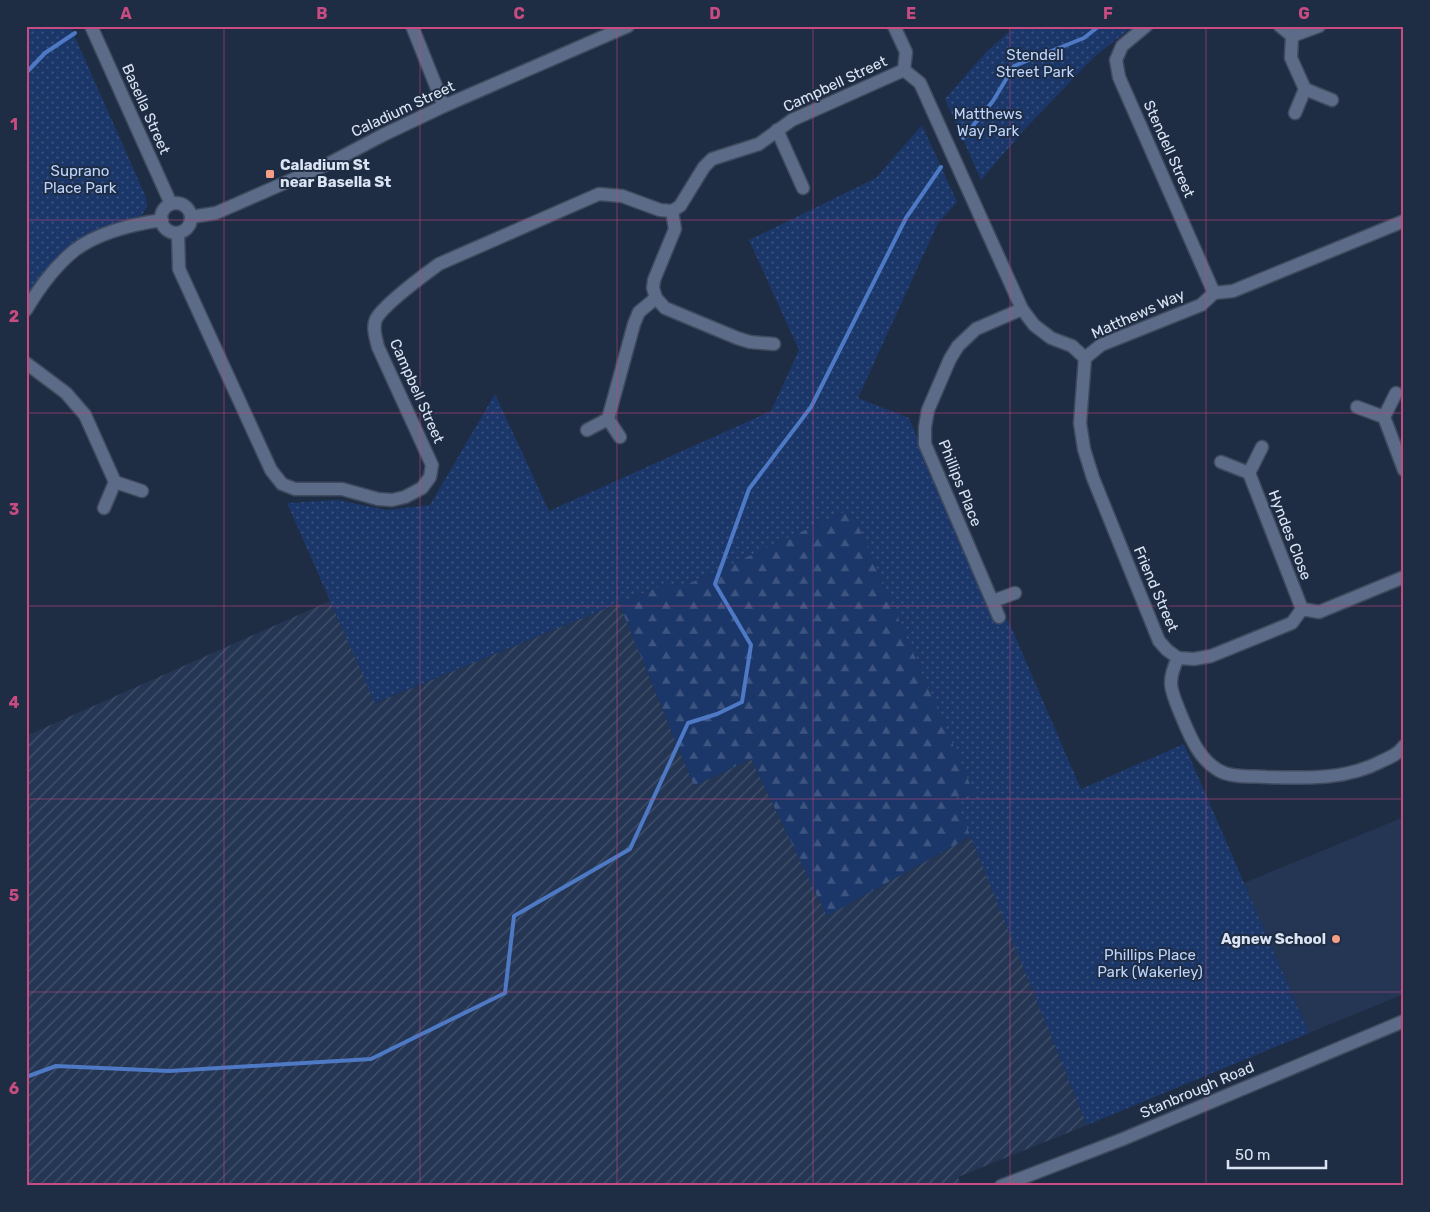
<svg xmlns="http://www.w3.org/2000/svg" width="1430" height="1212" font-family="Rubik,sans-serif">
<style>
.built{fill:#253654}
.industrial{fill:url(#industrial-furrows)}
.forest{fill:url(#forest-firs)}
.park{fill:url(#park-dots)}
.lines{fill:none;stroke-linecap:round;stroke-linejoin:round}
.stream{stroke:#4e79c4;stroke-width:4}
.minor-casing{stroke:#3f4a5e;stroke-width:15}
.minor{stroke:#5c6b87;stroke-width:12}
.grid{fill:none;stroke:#c84b81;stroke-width:1;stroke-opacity:0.55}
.poi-dot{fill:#f49e86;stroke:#1f2d44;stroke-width:2}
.labels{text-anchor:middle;stroke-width:4;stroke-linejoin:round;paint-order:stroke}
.park-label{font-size:15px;fill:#bdd5fe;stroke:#1f2d44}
.street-label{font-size:15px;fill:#dbe4f3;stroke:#1f2d44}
.poi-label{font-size:15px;font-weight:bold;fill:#dbe4f3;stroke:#1f2d44;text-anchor:start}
.neatline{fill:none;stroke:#c84b81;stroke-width:2}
.grid-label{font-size:16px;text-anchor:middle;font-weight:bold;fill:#c84b81}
</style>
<defs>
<pattern id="industrial-furrows" width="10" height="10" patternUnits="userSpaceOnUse" patternTransform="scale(1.25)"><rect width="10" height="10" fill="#253654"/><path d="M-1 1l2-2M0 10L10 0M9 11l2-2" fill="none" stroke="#44536d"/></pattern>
<pattern id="forest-firs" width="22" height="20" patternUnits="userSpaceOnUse" patternTransform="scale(1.25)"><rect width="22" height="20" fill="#1b3769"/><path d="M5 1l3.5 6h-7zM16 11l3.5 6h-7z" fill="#3c547f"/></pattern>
<pattern id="park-dots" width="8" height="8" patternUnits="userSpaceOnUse" patternTransform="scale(1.25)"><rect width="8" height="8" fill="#1b3769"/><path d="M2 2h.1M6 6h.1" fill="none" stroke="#3c547f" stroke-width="1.8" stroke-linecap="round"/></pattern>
</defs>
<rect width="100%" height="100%" fill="#1f2d44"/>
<path class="built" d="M 1404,817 L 1404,994 L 1309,1033 L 1244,883 Z"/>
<path class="industrial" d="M 330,601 L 376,703 L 619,603 L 694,786 L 751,759 L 827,916 L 971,836 L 1087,1125 L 958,1177 L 962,1186 L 26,1186 L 26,736 Z"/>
<path class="forest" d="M 844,512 L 850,512 L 854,516 L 974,793 L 955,798 L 971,836 L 827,916 L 751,759 L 694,786 L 619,603 L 658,587 L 690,583 Z"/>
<g class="park">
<path d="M 26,26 L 70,26 L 146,197 L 147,207 L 140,218 L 107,228 L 26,303 Z"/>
<path d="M 1016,26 L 1133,26 L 1094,57 L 1024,130 L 981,180 L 945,99 L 987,51 Z"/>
<path d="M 922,125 L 957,202 L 938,223 L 858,398 L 909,418 L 997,624 L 1008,620 L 1081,789 L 1184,744 L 1309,1033 L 1087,1125 L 955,798 L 974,793 L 854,516 L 850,512 L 844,512 L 690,583 L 658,587 L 375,703 L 287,503 L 338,500 L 386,510 L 430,505 L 495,394 L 549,511 L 771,411 L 799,350 L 749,240 L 876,178 Z"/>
</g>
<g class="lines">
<g class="stream">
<path d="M 26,73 L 45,53 L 75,33"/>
<path d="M 963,138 L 993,101 L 1014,66 L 1084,38 L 1099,26"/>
<path d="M 26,1077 L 56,1066 L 169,1071 L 371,1059 L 505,993 L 514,916 L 630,849 L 688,723 L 717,714 L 742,702 L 751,645 L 715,584 L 749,489 L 811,407 L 906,218 L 941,167"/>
</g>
<defs>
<g id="minor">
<path d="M 91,26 L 171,204"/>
<path d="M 412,26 L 444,106"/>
<path d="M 894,26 L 906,52 L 904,70 L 920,83 L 1022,309 L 1034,325 L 1051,338 L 1072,346 L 1085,358 L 1101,345 L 1201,305 L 1214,293 L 1233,291 L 1404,221"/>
<path d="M 1146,26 L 1122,46 L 1116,60 L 1119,77 L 1214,293"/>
<path d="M 1280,26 L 1292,36 L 1319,26"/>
<path d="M 1292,36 L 1291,58 L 1305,89"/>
<path d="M 1295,113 L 1305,89 L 1332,100"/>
<path d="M 777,130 L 803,188"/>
<circle cx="176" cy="218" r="15"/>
<path d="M 191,217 L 216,213 L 330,163 L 383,135 L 444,106 L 628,26"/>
<path d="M 178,233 L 179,269 L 271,470 L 282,484 L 295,489 L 342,489 L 378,499 L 392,500 L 405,497 L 422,488 L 430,477 L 432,465 L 378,347 C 376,338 372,328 376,319 C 384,304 424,275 439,264 L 599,194 L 622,196 L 660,210 L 672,211 L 680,206 L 704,167 L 712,159 L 759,144 L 792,120 L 904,70"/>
<path d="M 656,298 L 665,308 L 737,338 L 750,342 L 774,344"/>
<path d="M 26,310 C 39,288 55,266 75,250 C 98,233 134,224 162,220"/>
<path d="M 1085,358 L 1080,423 L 1084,449 L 1093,478 L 1159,641 L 1167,650 L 1178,658 C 1166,683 1171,690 1181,715 C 1190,736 1198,758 1218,770 C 1231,778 1252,776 1267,777 C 1307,778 1346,780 1382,761 C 1391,757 1398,754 1404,746"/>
<path d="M 26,363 L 66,393 L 85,415 L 115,482"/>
<path d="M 1357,407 L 1384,417 L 1396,393"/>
<path d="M 1384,417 L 1404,470"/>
<path d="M 608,419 L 634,324 L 639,312 L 656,298 L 653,288 L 654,280 L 675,229 L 672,211"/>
<path d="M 587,430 L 608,419 L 620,437"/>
<path d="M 1221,462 L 1249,473 L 1262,447"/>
<path d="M 1249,473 L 1302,609"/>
<path d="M 104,508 L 115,482 L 142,491"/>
<path d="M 993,601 L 1015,593"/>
<path d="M 999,617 L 925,444 L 925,427 L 928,410 L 950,359 L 958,346 L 976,329 L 1022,309"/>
<path d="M 1178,658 L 1194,659 L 1211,656 L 1292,623 L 1302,609 L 1319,612 L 1404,577"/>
<path d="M 1001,1186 L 1123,1139 L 1404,1021"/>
</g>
</defs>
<use href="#minor" class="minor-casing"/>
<use href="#minor" class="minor"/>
</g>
<path class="grid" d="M 224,26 L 224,1186M 420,26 L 420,1186M 617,26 L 617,1186M 813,26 L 813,1186M 1010,26 L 1010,1186M 1206,26 L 1206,1186M 26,220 L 1404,220M 26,413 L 1404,413M 26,606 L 1404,606M 26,799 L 1404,799M 26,992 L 1404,992"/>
<g class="poi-dot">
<rect x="265" y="169" width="10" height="10" rx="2.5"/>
<circle cx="1336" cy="939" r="5"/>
</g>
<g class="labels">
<g class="park-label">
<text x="1035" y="60">Stendell<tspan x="1035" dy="17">Street Park</tspan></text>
<text x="988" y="119">Matthews<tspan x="988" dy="17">Way Park</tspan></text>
<text x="80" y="176">Suprano<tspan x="80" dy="17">Place Park</tspan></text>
<text x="1150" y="960">Phillips Place<tspan x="1150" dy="17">Park (Wakerley)</tspan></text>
</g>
<g class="street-label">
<text transform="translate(835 84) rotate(-25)" y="5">Campbell Street</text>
<text transform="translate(146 109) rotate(66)" y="5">Basella Street</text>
<text transform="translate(403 109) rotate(-25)" y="5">Caladium Street</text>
<text transform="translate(1169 149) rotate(66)" y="5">Stendell Street</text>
<text transform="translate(1138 314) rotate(-24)" y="5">Matthews Way</text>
<text transform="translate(417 391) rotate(66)" y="5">Campbell Street</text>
<text transform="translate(960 483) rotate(68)" y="5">Phillips Place</text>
<text transform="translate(1290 535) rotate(69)" y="5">Hyndes Close</text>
<text transform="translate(1156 589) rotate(67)" y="5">Friend Street</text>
<text transform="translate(1197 1090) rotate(-23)" y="5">Stanbrough Road</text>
</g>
<g class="poi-label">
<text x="280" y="170">Caladium St<tspan x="280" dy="17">near Basella St</tspan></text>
<text x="1326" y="944" text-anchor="end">Agnew School</text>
</g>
</g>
<rect width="1430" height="1212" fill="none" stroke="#1f2d44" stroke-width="55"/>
<path d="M1228 1160v8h98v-8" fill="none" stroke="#dbe4f3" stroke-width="2.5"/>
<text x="1235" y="1160" font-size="15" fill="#dbe4f3" stroke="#1f2d44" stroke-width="4" paint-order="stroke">50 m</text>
<rect x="28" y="28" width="1374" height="1156" class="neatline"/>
<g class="grid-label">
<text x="126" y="19">A</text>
<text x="322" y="19">B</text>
<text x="519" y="19">C</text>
<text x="715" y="19">D</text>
<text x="911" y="19">E</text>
<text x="1108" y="19">F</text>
<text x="1304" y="19">G</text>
<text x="14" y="130">1</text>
<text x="14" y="322">2</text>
<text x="14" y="515">3</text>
<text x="14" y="708">4</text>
<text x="14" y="901">5</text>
<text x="14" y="1094">6</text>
</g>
</svg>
